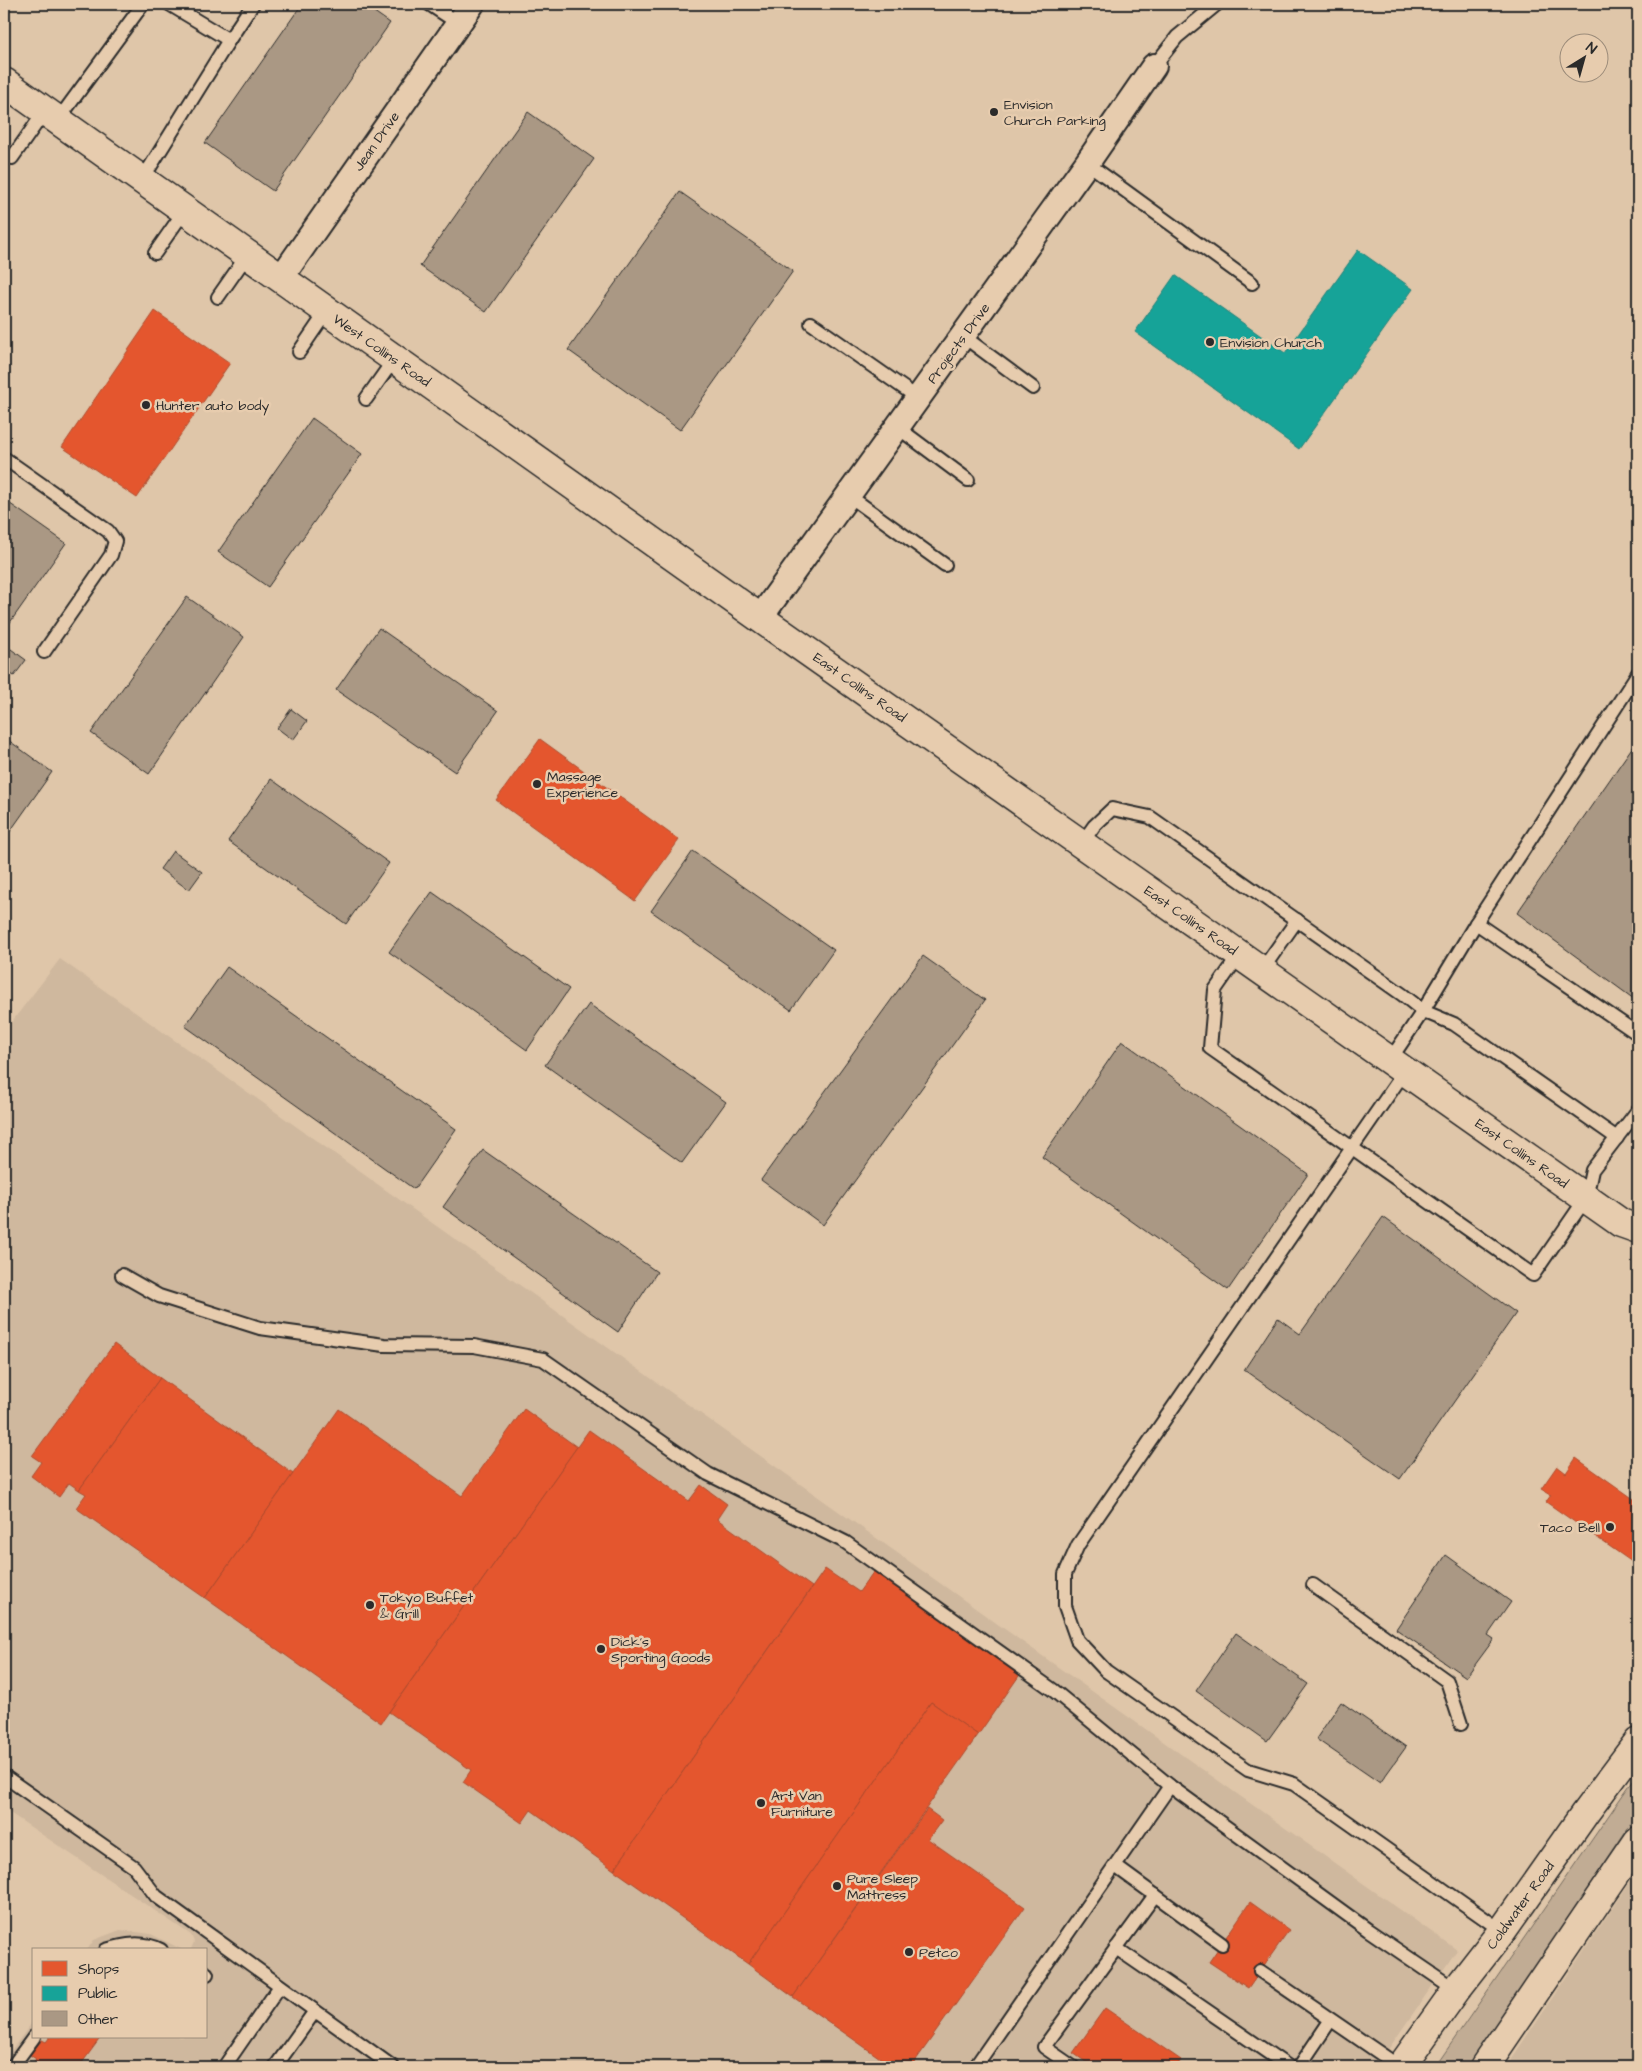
<svg xmlns="http://www.w3.org/2000/svg" width="1642" height="2071" font-family="'Architects Daughter',sans-serif">
<style>
.built{fill:#cfb89e}
.green{fill:#c1ac94;stroke:#766c60}
.shops{fill:#e4572e;stroke:#ac4a2d}
.public{fill:#17a398;stroke:#1d7f77}
.building{fill:#aa9884;stroke:#2b2b2b}
.lines{fill:none;stroke-linecap:round;stroke-linejoin:round}
.lane-casing{stroke:#2b2b2b;stroke-width:16}
.street-casing{stroke:#2b2b2b;stroke-width:28}
.secondary-casing{stroke:#2b2b2b;stroke-width:31}
.primary-casing{stroke:#2b2b2b;stroke-width:31}
.lane{stroke:#e7ccae;stroke-width:12}
.street{stroke:#e7ccae;stroke-width:24}
.secondary{stroke:#e7ccae;stroke-width:28}
.primary{stroke:#e7ccae;stroke-width:28}
.poi-dot{fill:#2b2b2b;stroke:#e7ccae;stroke-width:2}
.labels{text-anchor:middle;stroke-width:5;stroke-linejoin:round;paint-order:stroke}
.poi-label{font-size:14px;fill:#2b2b2b;stroke:#e7ccae;text-anchor:start}
.street-label{font-size:14px;fill:#2b2b2b;stroke:#e7ccae}
</style>
<rect width="100%" height="100%" fill="#dfc6a9"/>
<filter id="ink" filterUnits="userSpaceOnUse"><feTurbulence type="fractalNoise" baseFrequency=".02" numOctaves="2"/><feDisplacementMap in="SourceGraphic" scale="10" xChannelSelector="R" yChannelSelector="G"/><feConvolveMatrix kernelMatrix="1 2 1 2 8 2 1 2 1" color-interpolation-filters="sRGB"/></filter>
<g filter="url(#ink)">
<g class="built">
<path d="M 60,959 L 1457,1950 L 1376,2067 L 4,2067 L 4,2060 L 34,2020 L 34,2037 L 206,2037 L 206,1950 L 187,1950 L 191,1949 L 194,1942 L 191,1935 L 4,1809 L 4,1032 Z"/>
<path d="M 1638,1870 L 1638,2067 L 1506,2067 L 1597,1931 Z"/>
<path d="M 120,1930 L 151,1934 L 183,1950 L 87,1950 L 94,1940 Z"/>
</g>
<path class="green" d="M 1638,1773 L 1638,1813 L 1468,2067 L 1435,2067 Z"/>
<g class="shops">
<path d="M 155,311 L 230,363 L 137,498 L 62,447 Z"/>
<path d="M 540,739 L 679,840 L 635,901 L 496,800 Z"/>
<path d="M 114,1344 L 160,1378 L 79,1490 L 69,1483 L 59,1497 L 31,1476 L 41,1462 L 32,1456 Z"/>
<path d="M 160,1378 L 293,1474 L 205,1598 L 76,1508 L 86,1494 L 79,1490 Z"/>
<path d="M 339,1409 L 462,1496 L 524,1409 L 577,1447 L 381,1723 L 205,1598 Z"/>
<path d="M 589,1430 L 689,1501 L 701,1485 L 727,1504 L 717,1519 L 812,1587 L 614,1870 L 531,1810 L 522,1823 L 463,1782 L 471,1770 L 389,1712 Z"/>
<path d="M 1576,1458 L 1638,1502 L 1638,1552 L 1632,1562 L 1546,1502 L 1551,1495 L 1541,1489 L 1557,1466 L 1566,1473 Z"/>
<path d="M 825,1569 L 859,1592 L 874,1571 L 1021,1673 L 978,1735 L 931,1702 L 748,1964 L 614,1870 Z"/>
<path d="M 931,1702 L 978,1735 L 793,1997 L 748,1964 Z"/>
<path d="M 927,1809 L 942,1820 L 928,1839 L 1025,1907 L 911,2067 L 893,2067 L 793,1997 Z"/>
<path d="M 1250,1902 L 1289,1930 L 1248,1988 L 1209,1962 Z"/>
<path d="M 1105,2008 L 1181,2060 L 1176,2067 L 1093,2067 L 1073,2053 Z"/>
<path d="M 50,2037 L 101,2037 L 79,2067 L 30,2067 L 36,2059 L 30,2055 L 42,2040 L 46,2042 Z"/>
</g>
<path class="public" d="M 1358,250 L 1413,289 L 1299,449 L 1135,332 L 1175,275 L 1285,353 Z"/>
<g class="building">
<path d="M 302,4 L 363,4 L 390,23 L 273,191 L 205,143 Z"/>
<path d="M 528,112 L 594,159 L 486,312 L 420,266 Z"/>
<path d="M 680,192 L 793,271 L 680,430 L 568,350 Z"/>
<path d="M 312,418 L 362,454 L 268,587 L 218,552 Z"/>
<path d="M 6,501 L 66,543 L 4,631 L 4,505 Z"/>
<path d="M 187,597 L 244,637 L 149,774 L 91,733 Z"/>
<path d="M 379,628 L 498,711 L 455,772 L 336,690 Z"/>
<path d="M 4,644 L 26,660 L 14,676 L 4,669 Z"/>
<path d="M 291,709 L 307,721 L 293,740 L 277,728 Z"/>
<path d="M 4,737 L 52,772 L 4,840 Z"/>
<path d="M 1638,739 L 1638,1002 L 1517,913 Z"/>
<path d="M 271,779 L 389,863 L 346,924 L 228,841 Z"/>
<path d="M 173,851 L 202,872 L 189,890 L 160,869 Z"/>
<path d="M 693,851 L 834,950 L 791,1010 L 651,911 Z"/>
<path d="M 432,892 L 569,989 L 527,1050 L 389,952 Z"/>
<path d="M 923,956 L 985,1000 L 823,1225 L 761,1180 Z"/>
<path d="M 227,967 L 456,1129 L 414,1189 L 185,1026 Z"/>
<path d="M 589,1004 L 726,1102 L 682,1163 L 545,1065 Z"/>
<path d="M 1122,1041 L 1308,1174 L 1228,1290 L 1042,1157 Z"/>
<path d="M 483,1150 L 657,1272 L 618,1332 L 443,1207 Z"/>
<path d="M 1383,1217 L 1516,1313 L 1400,1479 L 1244,1370 L 1278,1318 L 1300,1334 Z"/>
<path d="M 1446,1555 L 1511,1602 L 1488,1635 L 1494,1639 L 1466,1677 L 1396,1629 Z"/>
<path d="M 1236,1633 L 1308,1684 L 1267,1741 L 1196,1691 Z"/>
<path d="M 1341,1702 L 1406,1747 L 1380,1783 L 1316,1739 Z"/>
</g>
<g class="lines">
<defs>
<g id="lane">
<path d="M 169,4 L 229,40 L 253,4"/>
<path d="M 429,4 L 458,23"/>
<path d="M 1154,66 L 1177,37 L 1217,4"/>
<path d="M 58,120 L 143,4"/>
<path d="M 12,158 L 45,111"/>
<path d="M 1087,163 L 1252,283"/>
<path d="M 142,180 L 229,40"/>
<path d="M 155,253 L 185,210"/>
<path d="M 218,297 L 248,254"/>
<path d="M 811,323 L 918,398"/>
<path d="M 963,336 L 1033,388"/>
<path d="M 299,352 L 327,311"/>
<path d="M 366,399 L 395,358"/>
<path d="M 897,427 L 968,480"/>
<path d="M 4,458 L 108,531 L 115,541 L 111,555 L 44,652"/>
<path d="M 848,495 L 945,565"/>
<path d="M 1082,843 L 1094,826 L 1112,809 L 1150,817 L 1403,995 L 1423,1011 L 1476,923 L 1638,673"/>
<path d="M 1476,923 L 1638,1034"/>
<path d="M 1240,954 L 1215,990 L 1210,1048 L 1533,1275 L 1586,1198 L 1592,1170 L 1638,1110"/>
<path d="M 1262,970 L 1297,920"/>
<path d="M 1390,1060 L 1423,1011 L 1454,1024 L 1617,1138"/>
<path d="M 1405,1071 L 1078,1545 L 1065,1574 L 1065,1606 L 1077,1640 L 1106,1671 L 1248,1770 L 1294,1784 L 1502,1931"/>
<path d="M 122,1275 L 159,1296 L 260,1328 L 384,1345 L 474,1346 L 543,1359 L 708,1474 L 845,1542 L 1053,1690 L 1170,1786 L 1368,1930 L 1456,1990"/>
<path d="M 1313,1585 L 1447,1681 L 1461,1724"/>
<path d="M 4,1776 L 134,1867 L 156,1896 L 393,2067"/>
<path d="M 1115,1866 L 1222,1944"/>
<path d="M 1116,1948 L 1289,2067"/>
<path d="M 106,1950 C 125,1944 143,1941 161,1950"/>
<path d="M 1260,1971 L 1400,2067"/>
<path d="M 206,1973 L 207,1974"/>
<path d="M 12,2067 L 34,2037"/>
<path d="M 224,2067 L 280,1986"/>
<path d="M 275,2067 L 315,2011"/>
<path d="M 975,2067 L 1170,1786"/>
<path d="M 1073,2067 L 1044,2047 L 1155,1895"/>
<path d="M 1299,2067 L 1330,2021"/>
</g>
<g id="street">
<path d="M 281,278 L 472,4"/>
<path d="M 760,618 L 1087,163 L 1154,66"/>
</g>
<path id="secondary" d="M 4,82 L 760,618 L 1621,1223 L 1638,1229"/>
<g id="primary">
<path d="M 1401,2067 L 1456,1990 L 1502,1931 L 1585,1813 L 1638,1742"/>
<path d="M 1484,2067 L 1638,1841"/>
</g>
</defs>
<use href="#lane" class="lane-casing"/>
<use href="#street" class="street-casing"/>
<use href="#secondary" class="secondary-casing"/>
<use href="#primary" class="primary-casing"/>
<use href="#lane" class="lane"/>
<use href="#street" class="street"/>
<use href="#secondary" class="secondary"/>
<use href="#primary" class="primary"/>
</g>
</g>
<g class="poi-dot">
<circle cx="994" cy="112" r="5"/>
<circle cx="1210" cy="342" r="5"/>
<circle cx="146" cy="405" r="5"/>
<circle cx="537" cy="784" r="5"/>
<circle cx="1610" cy="1527" r="5"/>
<circle cx="370" cy="1605" r="5"/>
<circle cx="601" cy="1649" r="5"/>
<circle cx="761" cy="1803" r="5"/>
<circle cx="837" cy="1886" r="5"/>
<circle cx="909" cy="1952" r="5"/>
</g>
<g class="labels">
<g class="poi-label">
<text x="1004" y="109">Envision<tspan x="1004" dy="16">Church Parking</tspan></text>
<text x="1220" y="347">Envision Church</text>
<text x="156" y="410">Hunter auto body</text>
<text x="547" y="781">Massage<tspan x="547" dy="16">Experience</tspan></text>
<text x="1600" y="1532" text-anchor="end">Taco Bell</text>
<text x="380" y="1602">Tokyo Buffet<tspan x="380" dy="16">&amp; Grill</tspan></text>
<text x="611" y="1646">Dick's<tspan x="611" dy="16">Sporting Goods</tspan></text>
<text x="771" y="1800">Art Van<tspan x="771" dy="16">Furniture</tspan></text>
<text x="847" y="1883">Pure Sleep<tspan x="847" dy="16">Mattress</tspan></text>
<text x="919" y="1957">Petco</text>
</g>
<g class="street-label">
<text transform="translate(376 141) rotate(-55)" y="5">Jean Drive</text>
<text transform="translate(958 343) rotate(-54)" y="5">Projects Drive</text>
<text transform="translate(382 350) rotate(35)" y="5">West Collins Road</text>
<text transform="translate(860 687) rotate(35)" y="5">East Collins Road</text>
<text transform="translate(1191 920) rotate(35)" y="5">East Collins Road</text>
<text transform="translate(1522 1153) rotate(35)" y="5">East Collins Road</text>
<text transform="translate(1520 1905) rotate(-54)" y="5">Coldwater Road</text>
</g>
</g>
<rect width="1642" height="2071" fill="none" stroke="#e7ccae" stroke-width="20"/>
<rect x="10" y="10" width="1622" height="2051" fill="none" stroke="#2b2b2b" stroke-width="2" filter="url(#ink)"/>
<rect x="32" y="1948" width="175" height="90" fill="#e7ccae" stroke="#9c8c7a"/>
<rect x="42" y="1961" width="25" height="15" fill="#e4572e" stroke="#9c8c7a"/>
<text x="78" y="1974" font-size="15" fill="#2b2b2b">Shops</text>
<rect x="42" y="1986" width="25" height="15" fill="#17a398" stroke="#9c8c7a"/>
<text x="78" y="1998" font-size="15" fill="#2b2b2b">Public</text>
<rect x="42" y="2011" width="25" height="15" fill="#aa9884" stroke="#9c8c7a"/>
<text x="78" y="2024" font-size="15" fill="#2b2b2b">Other</text>
<g transform="translate(1584 58) rotate(37)"><circle r="24" fill="#e7ccae" stroke="#9c8c7a"/>
<path d="M0-4L9 19L0 12L-9 19Z" fill="#2b2b2b"/>
<text y="-8" font-size="14" font-weight="bold" text-anchor="middle" fill="#2b2b2b">N</text>
</g>
</svg>
